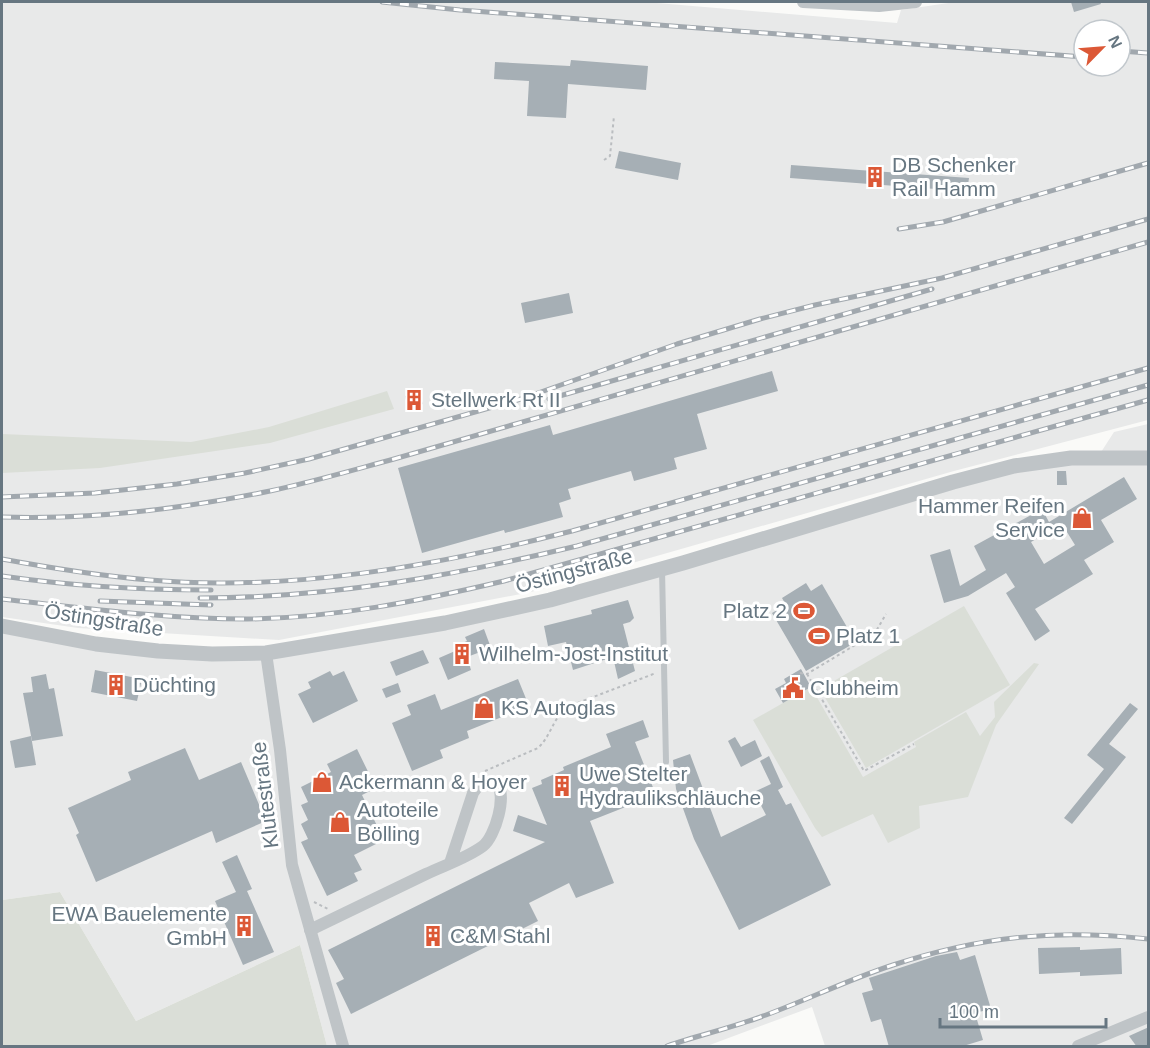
<svg xmlns="http://www.w3.org/2000/svg" width="1150" height="1048" font-family="Helvetica,sans-serif">
<style>
.built{fill:#e8e9e9;fill-rule:evenodd}
.green{fill:#daded7}
.building{fill:#a6afb5;fill-rule:evenodd}
.lines{fill:none;stroke-linecap:round;stroke-linejoin:round}
.path{stroke:#babdc0;stroke-width:2;stroke-dasharray:3 3;stroke-linecap:butt}
.service{stroke:#bfc4c7;stroke-width:6}
.minor{stroke:#bfc4c7;stroke-width:12}
.tertiary{stroke:#bfc4c7;stroke-width:15}
.rail-casing{stroke:#a1a8ae;stroke-width:5}
.rail{stroke:#fff;stroke-width:3;stroke-dasharray:9;stroke-linecap:butt}
.labels{text-anchor:middle;stroke-width:6;stroke-linejoin:round;paint-order:stroke}
.poi-label{font-size:21px;fill:#667681;stroke:#fff;text-anchor:start}
.street-label{font-size:21px;fill:#667681;stroke:#fff}
</style>
<rect width="100%" height="100%" fill="#fafaf8"/>
<g class="built">
<path d="M 2,2 L 645,2 L 897,23 L 901,10 L 955,2 L 1148,2 L 1148,420 L 954,471 L 531,592 L 279,640 L 78,628 L 2,617 ZM 1084,30 L 1120,30 L 1120,66 L 1084,66 Z"/>
<path d="M 1148,424 L 1148,1046 L 825,1046 L 812,1007 L 707,1046 L 327,1046 L 300,945 L 136,1021 L 60,892 L 2,900 L 2,629 L 212,654 L 461,621 L 1027,467 L 1094,463 L 1114,432 Z"/>
</g>
<g class="green">
<path d="M 387,391 L 394,409 L 270,443 L 100,468 L 2,473 L 2,434 L 191,442 L 269,427 Z"/>
<path d="M 964,606 L 1010,685 L 866,768 L 820,689 Z"/>
<path d="M 1034,663 L 1039,664 L 996,725 L 968,797 L 919,806 L 920,828 L 888,843 L 873,814 L 822,837 L 815,828 L 753,720 L 811,687 L 863,777 L 916,747 L 914,742 L 966,712 L 980,736 L 995,717 L 994,702 Z"/>
<path d="M 60,892 L 136,1021 L 300,945 L 327,1046 L 2,1046 L 2,900 Z"/>
</g>
<g class="building">
<path d="M 1071,2 L 1100,2 L 1101,4 L 1074,12 Z"/>
<path d="M 571,60 L 648,66 L 646,90 L 568,84 L 566,118 L 527,116 L 529,81 L 494,79 L 495,62 L 570,66 Z"/>
<path d="M 619,151 L 681,163 L 678,180 L 615,168 Z"/>
<path d="M 791,165 L 969,178 L 968,185 L 949,190 L 790,178 Z"/>
<path d="M 569,293 L 573,313 L 525,323 L 521,303 Z"/>
<path d="M 772,371 L 778,391 L 697,414 L 707,449 L 674,458 L 677,469 L 634,481 L 631,471 L 568,489 L 571,499 L 559,503 L 563,517 L 505,533 L 504,530 L 422,553 L 398,468 L 550,425 L 553,435 Z"/>
<path d="M 419,392 L 423,404 L 408,408 L 405,396 Z"/>
<path d="M 1057,471 L 1066,471 L 1067,485 L 1057,485 Z"/>
<path d="M 1124,477 L 1137,499 L 1101,520 L 1114,542 L 1084,560 L 1093,574 L 1035,609 L 1050,631 L 1035,641 L 1006,593 L 1015,587 L 1006,573 L 968,596 L 944,603 L 930,555 L 950,549 L 960,586 L 986,570 L 974,546 L 1042,509 L 1049,522 ZM 1062,524 L 1075,545 L 1044,564 L 1031,542 Z"/>
<path d="M 806,583 L 811,591 L 822,584 L 851,634 L 846,637 L 851,645 L 806,671 L 772,613 L 786,605 L 782,598 Z"/>
<path d="M 628,600 L 634,618 L 630,622 L 623,624 L 635,671 L 618,679 L 613,657 L 573,670 L 566,642 L 548,646 L 544,626 L 592,614 L 591,610 Z"/>
<path d="M 484,629 L 491,648 L 467,657 L 471,670 L 448,680 L 439,658 L 462,648 L 460,644 L 467,641 L 465,637 Z"/>
<path d="M 423,650 L 429,663 L 396,676 L 390,662 Z"/>
<path d="M 801,669 L 811,687 L 783,703 L 775,689 L 786,683 L 784,679 Z"/>
<path d="M 95,670 L 142,679 L 137,701 L 91,692 Z"/>
<path d="M 330,671 L 333,676 L 344,671 L 358,701 L 313,723 L 298,694 L 311,688 L 308,682 Z"/>
<path d="M 46,674 L 49,689 L 54,688 L 63,736 L 32,741 L 23,693 L 33,692 L 31,677 Z"/>
<path d="M 518,679 L 529,706 L 467,731 L 469,738 L 440,750 L 443,758 L 412,771 L 392,723 L 411,715 L 407,705 L 435,694 L 441,710 Z"/>
<path d="M 398,683 L 401,692 L 386,698 L 382,689 Z"/>
<path d="M 1130,703 L 1138,709 L 1109,744 L 1126,757 L 1072,824 L 1064,818 L 1104,769 L 1087,755 Z"/>
<path d="M 643,720 L 649,737 L 635,742 L 656,795 L 590,821 L 614,883 L 576,898 L 569,883 L 529,903 L 538,921 L 351,1014 L 336,983 L 344,979 L 328,950 L 545,842 L 513,831 L 518,815 L 547,825 L 532,788 L 542,784 L 541,780 L 564,770 L 563,767 L 611,747 L 606,734 Z"/>
<path d="M 31,736 L 36,765 L 15,768 L 10,741 Z"/>
<path d="M 735,737 L 741,747 L 755,740 L 762,756 L 741,767 L 728,741 Z"/>
<path d="M 185,748 L 199,780 L 241,762 L 266,821 L 216,843 L 212,831 L 96,882 L 76,835 L 79,833 L 68,808 L 131,780 L 128,772 Z"/>
<path d="M 357,749 L 376,788 L 362,795 L 384,840 L 354,855 L 362,870 L 354,873 L 358,881 L 327,896 L 301,842 L 308,839 L 301,824 L 308,820 L 301,805 L 308,802 L 301,787 L 331,772 L 327,764 Z"/>
<path d="M 690,754 L 721,837 L 766,815 L 754,792 L 771,784 L 760,761 L 769,756 L 783,787 L 778,790 L 786,805 L 791,803 L 831,885 L 739,930 L 694,839 L 676,789 L 673,760 Z"/>
<path d="M 237,855 L 252,889 L 247,891 L 274,952 L 243,965 L 215,901 L 236,892 L 222,862 Z"/>
<path d="M 1080,947 L 1080,950 L 1121,948 L 1122,974 L 1080,976 L 1080,972 L 1039,974 L 1038,948 Z"/>
<path d="M 957,952 L 960,960 L 975,955 L 991,1009 L 975,1013 L 983,1040 L 960,1047 L 889,1047 L 881,1019 L 871,1022 L 862,993 L 873,990 L 869,978 L 936,956 Z"/>
<path d="M 1149,1027 L 1149,1047 L 1137,1047 L 1129,1036 Z"/>
</g>
<g class="lines">
<g class="path">
<path d="M 604,160 L 610,156 L 614,116"/>
<path d="M 800,673 L 807,674 L 875,633 L 886,614"/>
<path d="M 807,674 L 864,771 L 914,744"/>
<path d="M 485,771 L 538,748 C 551,736 553,718 567,707 L 656,673"/>
<path d="M 314,902 L 328,909"/>
</g>
<path class="service" d="M 662,569 L 666,762"/>
<g class="minor">
<path d="M 803,2 L 879,6 L 916,2"/>
<path d="M 266,653 L 280,750 L 292,865 L 343,1046"/>
<path d="M 310,930 C 349,911 387,893 426,874 C 445,865 467,858 483,846 C 495,837 508,794 496,783 C 485,781 479,783 473,793 L 450,863"/>
<path d="M 1078,1046 L 1148,1017"/>
</g>
<path class="tertiary" d="M 2,626 L 96,644 L 158,651 L 212,654 L 266,653 L 445,623 L 550,600 L 683,563 L 953,482 L 1014,466 L 1071,458 L 1148,458"/>
<defs>
<g id="rail">
<path d="M 382,2 L 460,10 L 1084,57"/>
<path d="M 1120,51 L 1148,53"/>
<path d="M 899,229 L 943,222 L 1148,163"/>
<path d="M 549,399 L 932,289"/>
<path d="M 2,497 L 95,493 L 177,484 L 245,473 L 309,459 L 521,399 L 677,344 L 760,319 L 815,305 L 942,278 L 1148,219"/>
<path d="M 2,517 C 92,520 182,509 270,491 C 312,482 353,470 394,459 L 1148,242"/>
<path d="M 2,559 C 51,568 100,576 150,580 C 292,592 435,566 572,531 L 1148,368"/>
<path d="M 2,576 C 71,586 141,590 211,590"/>
<path d="M 200,598 C 329,598 452,576 577,546 L 1148,385"/>
<path d="M 2,599 C 83,608 165,619 247,619 C 335,618 419,601 504,581 L 1148,400"/>
<path d="M 100,601 L 211,605"/>
<path d="M 667,1046 C 700,1035 734,1027 766,1015 C 809,999 850,979 893,965 C 982,936 1056,929 1148,939"/>
</g>
</defs>
<use href="#rail" class="rail-casing"/>
<use href="#rail" class="rail"/>
</g>
<defs>
<symbol id="building-bare" viewBox="-9 -9 18 18"><path d="M-4-6H4V6H1V3H-1V6H-4ZM-2.5-4.3h1.7v1.8h-1.7ZM.8-4.3h1.7v1.8H.8ZM-2.5-1h1.7V.8h-1.7ZM.8-1h1.7V.8H.8Z" fill="#dc5836" stroke="#fff" stroke-width="2.5" paint-order="stroke"/></symbol>
<symbol id="shop-bare" viewBox="-9 -9 18 18"><path d="M-5-2.5h2.3a2.7 3.5 0 0 1 5.4 0H5L5.5 6h-11ZM-1.5-2.5h3a1.5 2.3 0 0 0-3 0Z" fill="#dc5836" stroke="#fff" stroke-width="2.5" paint-order="stroke"/></symbol>
<symbol id="stadium-bare" viewBox="-9 -9 18 18"><path d="M0-5a6.5 5 0 1 0 0 10a6.5 5 0 1 0 0-10ZM-3.5-1.8h7v3.6h-7Z" fill="#dc5836" stroke="#fff" stroke-width="2.5" paint-order="stroke"/></symbol>
<symbol id="civic-bare" viewBox="-9 -9 18 18"><path d="M-.6-6.5H3V-4.5H.6V-3L4-1V1h2V6H-6V1h2V-1L-.6-3ZM-1.2 2.5V6h2.4V2.5Z" fill="#dc5836" stroke="#fff" stroke-width="2.5" paint-order="stroke"/></symbol>
</defs>
<g fill-rule="evenodd">
<use href="#building-bare" x="860" y="162" width="30" height="30"/>
<use href="#building-bare" x="399" y="385" width="30" height="30"/>
<use href="#shop-bare" x="1067" y="503" width="30" height="30"/>
<use href="#stadium-bare" x="789" y="596" width="30" height="30"/>
<use href="#stadium-bare" x="804" y="621" width="30" height="30"/>
<use href="#building-bare" x="447" y="639" width="30" height="30"/>
<use href="#building-bare" x="101" y="670" width="30" height="30"/>
<use href="#civic-bare" x="778" y="673" width="30" height="30"/>
<use href="#shop-bare" x="469" y="693" width="30" height="30"/>
<use href="#shop-bare" x="307" y="767" width="30" height="30"/>
<use href="#building-bare" x="547" y="771" width="30" height="30"/>
<use href="#shop-bare" x="325" y="807" width="30" height="30"/>
<use href="#building-bare" x="229" y="911" width="30" height="30"/>
<use href="#building-bare" x="418" y="921" width="30" height="30"/>
</g>
<g class="labels">
<g class="poi-label">
<text x="892" y="172">DB Schenker<tspan x="892" dy="24">Rail Hamm</tspan></text>
<text x="431" y="407">Stellwerk Rt II</text>
<text x="1065" y="513" text-anchor="end">Hammer Reifen<tspan x="1065" dy="24">Service</tspan></text>
<text x="787" y="618" text-anchor="end">Platz 2</text>
<text x="836" y="643">Platz 1</text>
<text x="479" y="661">Wilhelm-Jost-Institut</text>
<text x="133" y="692">Düchting</text>
<text x="810" y="695">Clubheim</text>
<text x="501" y="715">KS Autoglas</text>
<text x="579" y="781">Uwe Stelter<tspan x="579" dy="24">Hydraulikschläuche</tspan></text>
<text x="339" y="789">Ackermann &amp; Hoyer</text>
<text x="357" y="817">Autoteile<tspan x="357" dy="24">Bölling</tspan></text>
<text x="227" y="921" text-anchor="end">EWA Bauelemente<tspan x="227" dy="24">GmbH</tspan></text>
<text x="450" y="943">C&amp;M Stahl</text>
</g>
<g class="street-label">
<text transform="translate(574 571) rotate(-15)" y="7">Östingstraße</text>
<text transform="translate(104 620) rotate(9)" y="7">Östingstraße</text>
<text transform="translate(265 795) rotate(-97)" y="7">Klutestraße</text>
</g>
</g>
<rect width="1150" height="1048" fill="none" stroke="#667681" stroke-width="6"/>
<g transform="translate(1102 48) rotate(65)"><circle r="28" fill="#ffffff" stroke="#c2c8cd" stroke-width="1.5"/>
<path d="M0-4.5L10 22L0 15L-10 22Z" fill="#dc5836"/>
<text y="-9" font-size="16" font-weight="bold" text-anchor="middle" fill="#667681">N</text>
</g>
<path d="M940 1018v9h166v-9" fill="none" stroke="#667681" stroke-width="3"/>
<text x="949" y="1018" font-size="18" fill="#667681" stroke="#ffffff" stroke-width="4.5" paint-order="stroke">100 m</text>
</svg>
